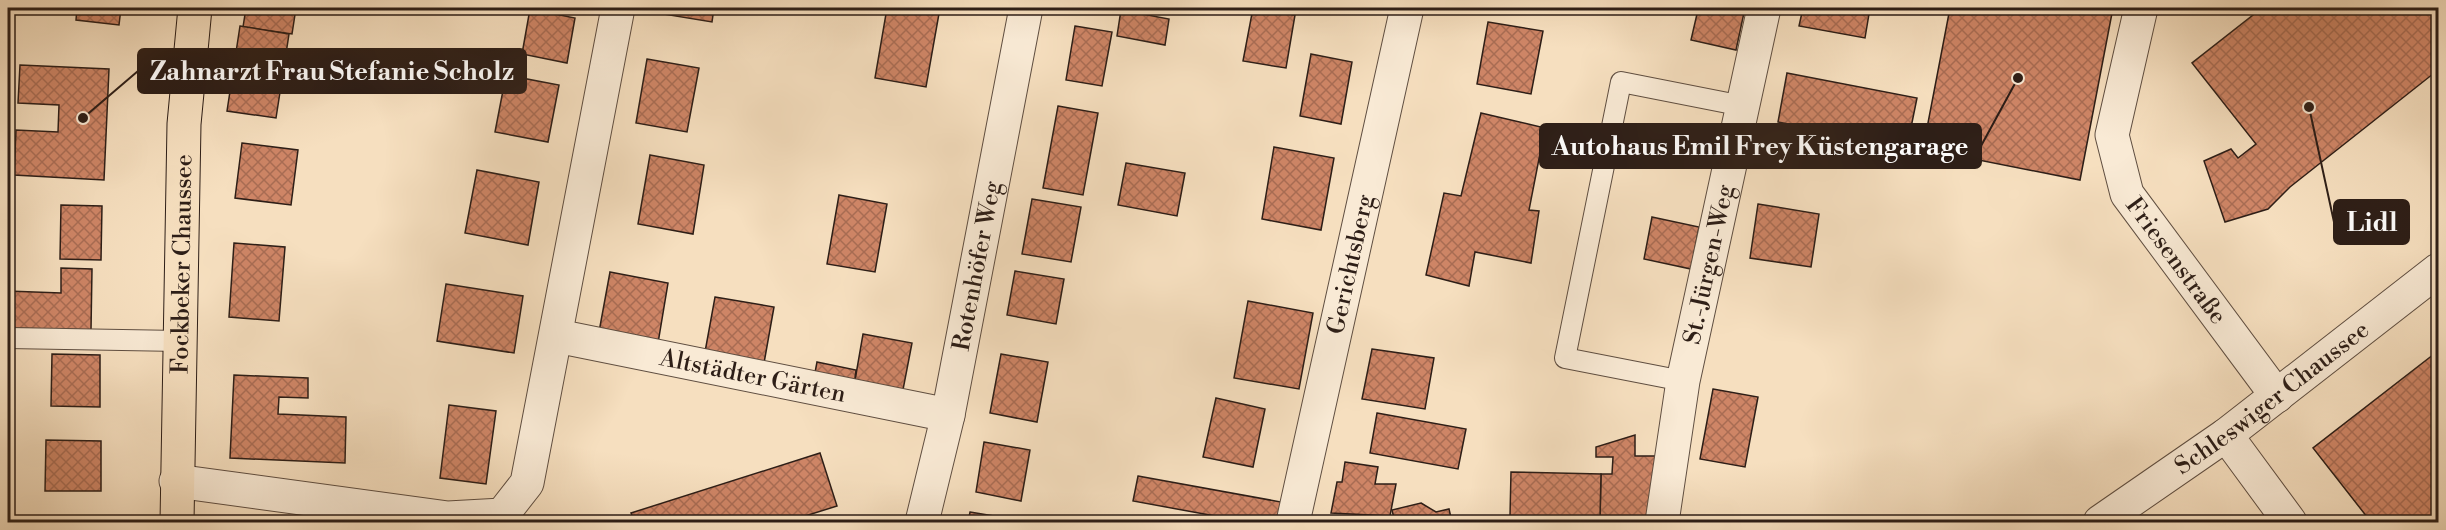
<svg xmlns="http://www.w3.org/2000/svg" width="2446" height="530" font-family="'Libre Bodoni',serif">
<style>
.building{fill:url(#building-cross-hatch);stroke:#2d1e17;stroke-width:1.5}
.lines{fill:none;stroke-linecap:round;stroke-linejoin:round}
.service-casing{stroke:#5f4e41;stroke-width:22}
.minor-casing{stroke:#5f4e41;stroke-width:35}
.tertiary-casing{stroke:#5f4e41;stroke-width:35}
.primary-casing{stroke:#2d1e17;stroke-width:35}
.service{stroke:#f9ead5;stroke-width:20}
.minor{stroke:#f9ead5;stroke-width:33}
.tertiary{stroke:#f9ead5;stroke-width:33}
.primary{stroke:#f6dfbf;stroke-width:33}
.labels{text-anchor:middle;stroke-width:4.5;stroke-linejoin:round;paint-order:stroke}
.street-label{font-size:24px;fill:#2d1e17;stroke:#f9ead5}
.leader{fill:none;stroke:#2d1e17;stroke-width:2}
.callout-dot{fill:#2d1e17;stroke:#f9ead5;stroke-width:2}
.callout{fill:#2d1e17;stroke:#2d1e17;stroke-width:2}
.callout-label{font-size:26px;text-anchor:middle;font-weight:bold;fill:#fff}
</style>
<defs>
<pattern id="building-cross-hatch" width="8" height="8" patternUnits="userSpaceOnUse" patternTransform="scale(1.5)"><rect width="8" height="8" fill="#ce8566"/><path d="M0 0l8 8M0 8l8-8" fill="none" stroke="#a86c53"/></pattern>
</defs>
<rect width="100%" height="100%" fill="#f6dfbf"/>
<filter id="stains"><feTurbulence type="fractalNoise" baseFrequency=".00333" numOctaves="4"/><feColorMatrix values="0 0 0 0 .2 0 0 0 0 .09 0 0 0 0 .02 0 0 0 .5 -.17"/></filter>
<radialGradient id="worn" r=".72"><stop offset=".6" stop-color="#630" stop-opacity="0"/><stop offset="1" stop-color="#630" stop-opacity=".3"/></radialGradient>
<g class="building">
<path d="M 77,8 L 121,8 L 119,25 L 76,20 Z"/>
<path d="M 246,8 L 296,8 L 292,34 L 243,27 Z"/>
<path d="M 658,8 L 714,8 L 712,22 L 657,13 Z"/>
<path d="M 887,8 L 940,8 L 926,87 L 875,78 Z"/>
<path d="M 1253,8 L 1295,15 L 1286,68 L 1243,61 Z"/>
<path d="M 1680,8 L 1745,8 L 1736,50 L 1691,40 L 1697,14 L 1680,10 Z"/>
<path d="M 1803,8 L 1870,8 L 1865,38 L 1799,26 Z"/>
<path d="M 1950,8 L 2113,8 L 2080,180 L 1923,149 Z"/>
<path d="M 2262,8 L 2438,8 L 2438,70 L 2290,187 L 2268,209 L 2225,222 L 2204,161 L 2231,149 L 2238,158 L 2256,144 L 2192,63 Z"/>
<path d="M 530,9 L 575,18 L 567,63 L 522,54 Z"/>
<path d="M 1121,10 L 1169,19 L 1165,45 L 1117,36 Z"/>
<path d="M 1488,22 L 1543,31 L 1531,94 L 1477,84 Z"/>
<path d="M 240,26 L 289,34 L 276,118 L 227,111 Z"/>
<path d="M 1075,26 L 1112,32 L 1102,86 L 1066,80 Z"/>
<path d="M 1311,54 L 1352,62 L 1341,124 L 1300,116 Z"/>
<path d="M 647,59 L 699,68 L 687,132 L 636,123 Z"/>
<path d="M 20,65 L 109,69 L 104,180 L 14,175 L 16,130 L 58,132 L 59,105 L 18,103 Z"/>
<path d="M 1787,73 L 1917,98 L 1907,147 L 1778,122 Z"/>
<path d="M 506,75 L 559,85 L 548,142 L 495,132 Z"/>
<path d="M 1058,106 L 1098,113 L 1083,195 L 1043,188 Z"/>
<path d="M 1481,113 L 1545,128 L 1529,210 L 1539,211 L 1531,263 L 1475,252 L 1469,286 L 1426,275 L 1444,193 L 1461,196 Z"/>
<path d="M 242,143 L 298,150 L 291,205 L 235,198 Z"/>
<path d="M 1274,147 L 1334,158 L 1321,230 L 1262,219 Z"/>
<path d="M 650,155 L 704,165 L 693,234 L 638,224 Z"/>
<path d="M 1126,163 L 1185,173 L 1177,216 L 1118,205 Z"/>
<path d="M 477,170 L 539,182 L 528,245 L 465,233 Z"/>
<path d="M 839,195 L 887,204 L 875,272 L 827,264 Z"/>
<path d="M 1032,199 L 1081,207 L 1071,262 L 1022,254 Z"/>
<path d="M 1758,204 L 1819,214 L 1811,267 L 1750,258 Z"/>
<path d="M 61,205 L 102,206 L 101,260 L 60,259 Z"/>
<path d="M 1652,217 L 1699,227 L 1691,269 L 1644,259 Z"/>
<path d="M 234,243 L 285,247 L 279,321 L 229,317 Z"/>
<path d="M 61,268 L 92,269 L 91,330 L 8,328 L 8,291 L 61,293 Z"/>
<path d="M 1015,271 L 1064,279 L 1056,324 L 1007,315 Z"/>
<path d="M 610,272 L 668,283 L 658,343 L 599,332 Z"/>
<path d="M 446,284 L 523,296 L 514,353 L 437,341 Z"/>
<path d="M 715,297 L 774,307 L 764,363 L 705,352 Z"/>
<path d="M 1248,301 L 1313,313 L 1299,389 L 1234,378 Z"/>
<path d="M 863,334 L 912,343 L 902,395 L 854,386 Z"/>
<path d="M 1372,349 L 1434,358 L 1425,409 L 1362,399 Z"/>
<path d="M 2438,351 L 2438,522 L 2371,522 L 2313,448 Z"/>
<path d="M 52,354 L 100,355 L 100,407 L 51,406 Z"/>
<path d="M 1001,354 L 1048,362 L 1037,422 L 990,413 Z"/>
<path d="M 817,362 L 856,370 L 854,386 L 814,378 Z"/>
<path d="M 234,375 L 308,378 L 308,398 L 279,397 L 278,414 L 346,417 L 345,463 L 230,458 Z"/>
<path d="M 1713,389 L 1758,397 L 1745,467 L 1700,459 Z"/>
<path d="M 1216,398 L 1265,409 L 1253,467 L 1203,457 Z"/>
<path d="M 449,405 L 496,411 L 486,484 L 440,478 Z"/>
<path d="M 1377,413 L 1466,429 L 1458,469 L 1370,453 Z"/>
<path d="M 1635,435 L 1635,456 L 1662,456 L 1653,522 L 1600,522 L 1601,474 L 1612,474 L 1613,457 L 1596,457 L 1596,447 Z"/>
<path d="M 46,440 L 101,441 L 101,491 L 45,491 Z"/>
<path d="M 984,442 L 1030,450 L 1021,501 L 976,492 Z"/>
<path d="M 820,453 L 837,506 L 786,522 L 635,522 L 631,513 Z"/>
<path d="M 1345,462 L 1378,467 L 1375,484 L 1396,484 L 1390,516 L 1331,513 L 1337,482 L 1342,482 Z"/>
<path d="M 1511,472 L 1601,474 L 1600,518 L 1510,516 Z"/>
<path d="M 1138,476 L 1281,502 L 1278,522 L 1248,522 L 1133,501 Z"/>
<path d="M 1421,503 L 1436,512 L 1449,509 L 1452,522 L 1395,522 L 1392,510 Z"/>
<path d="M 970,512 L 1030,522 L 968,522 Z"/>
</g>
<g class="lines">
<defs>
<g id="service">
<path d="M 8,338 L 179,341"/>
<path d="M 1683,381 L 1565,358 L 1621,82 L 1743,106"/>
</g>
<g id="minor">
<path id="s1" d="M 2141,8 L 2112,135 L 2127,194 L 2277,396"/>
<path id="s2" d="M 557,336 L 948,415"/>
<path d="M 2226,435 L 2290,522"/>
<path d="M 176,481 L 448,518 L 502,515 L 527,483 L 618,8"/>
<path id="s3" d="M 922,522 L 948,415 L 1026,8"/>
<path id="s4" d="M 1293,522 L 1407,8"/>
<path id="s5" d="M 1662,522 L 1683,381 L 1764,8"/>
</g>
<g id="tertiary">
<path id="s6" d="M 2100,522 L 2226,435 L 2438,270"/>
</g>
<g id="primary">
<path id="s7" d="M 177,522 L 184,124 L 195,8"/>
</g>
</defs>
<use href="#service" class="service-casing"/>
<use href="#minor" class="minor-casing"/>
<use href="#tertiary" class="tertiary-casing"/>
<use href="#primary" class="primary-casing"/>
<use href="#service" class="service"/>
<use href="#minor" class="minor"/>
<use href="#tertiary" class="tertiary"/>
<use href="#primary" class="primary"/>
</g>
<g class="labels">
<g class="street-label">
<text dy="8" stroke="none"><textPath href="#s1" startOffset="274">Friesenstraße</textPath></text>
<text dy="8" stroke="none"><textPath href="#s5" startOffset="262">St.-Jürgen-Weg</textPath></text>
<text dy="8" stroke="none"><textPath href="#s7" startOffset="258">Fockbeker Chaussee</textPath></text>
<text dy="8" stroke="none"><textPath href="#s4" startOffset="264">Gerichtsberg</textPath></text>
<text dy="8" stroke="none"><textPath href="#s3" startOffset="262">Rotenhöfer Weg</textPath></text>
<text dy="8" stroke="none"><textPath href="#s2" startOffset="200">Altstädter Gärten</textPath></text>
<text dy="8" stroke="none"><textPath href="#s6" startOffset="212">Schleswiger Chaussee</textPath></text>
</g>
</g>
<path class="leader" d="M83 118L138 71M2018 78L1981 146M2309 107L2334 222"/>
<g class="callout-dot">
<circle cx="83" cy="118" r="6"/>
<circle cx="2018" cy="78" r="6"/>
<circle cx="2309" cy="107" r="6"/>
</g>
<g class="callout">
<rect x="138" y="49" width="388" height="44" rx="6"/>
<rect x="1540" y="124" width="441" height="44" rx="6"/>
<rect x="2334" y="200" width="75" height="44" rx="6"/>
</g>
<g class="callout-label">
<text x="332" y="80">Zahnarzt Frau Stefanie Scholz</text>
<text x="1760" y="155">Autohaus Emil Frey Küstengarage</text>
<text x="2372" y="231">Lidl</text>
</g>
<rect width="2446" height="530" fill="none" stroke="#f6dfbf" stroke-width="30"/>
<rect x="9" y="9" width="2428" height="512" fill="none" stroke="#2d1e17" stroke-width="3"/>
<rect x="15" y="15" width="2416" height="500" fill="none" stroke="#2d1e17" stroke-width="1.5"/>
<rect width="100%" height="100%" filter="url(#stains)"/>
<rect width="100%" height="100%" fill="url(#worn)"/>
</svg>
